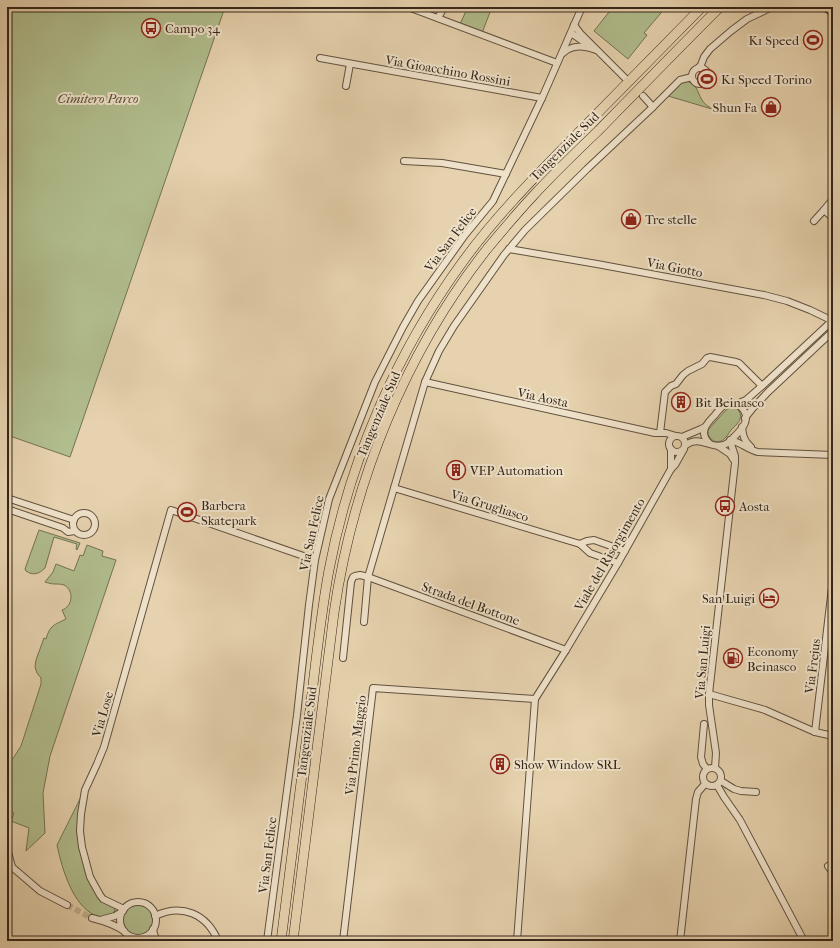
<svg xmlns="http://www.w3.org/2000/svg" width="840" height="948" font-family="'IM FELL French Canon',serif">
<style>
.green{fill:#b1bd8d;stroke:#737254}
.lines{fill:none;stroke-linecap:round;stroke-linejoin:round}
.minor-tunnel{stroke:#c3b090;stroke-width:6;stroke-dasharray:6 3;stroke-linecap:butt}
.minor-casing{stroke:#61513f;stroke-width:8}
.major-casing{stroke:#35261a;stroke-width:10}
.highway-casing{stroke:#35261a;stroke-width:10}
.minor{stroke:#efe2ca;stroke-width:6}
.major{stroke:#e6d2ae;stroke-width:8}
.highway{stroke:#e6d2ae;stroke-width:9}
.labels{text-anchor:middle;stroke-width:4;stroke-linejoin:round;paint-order:stroke}
.poi-label{font-size:13px;fill:#35261a;stroke:#efe2ca;text-anchor:start}
.street-label{font-size:13px;fill:#35261a;stroke:#efe2ca}
.park-label{font-size:13px;font-style:italic;fill:#544c37;stroke:#efe2ca}
</style>
<rect width="100%" height="100%" fill="#e6d2ae"/>
<filter id="stains"><feTurbulence type="fractalNoise" baseFrequency=".005" numOctaves="4"/><feColorMatrix values="0 0 0 0 .2 0 0 0 0 .09 0 0 0 0 .02 0 0 0 .5 -.17"/></filter>
<radialGradient id="worn" r=".72"><stop offset=".6" stop-color="#630" stop-opacity="0"/><stop offset="1" stop-color="#630" stop-opacity=".3"/></radialGradient>
<g class="green">
<path d="M 7,7 L 225,7 L 70,457 L 7,435 Z"/>
<path d="M 463,7 L 492,7 L 482,33 L 460,24 L 467,9 Z"/>
<path d="M 613,7 L 666,7 L 644,33 L 647,35 L 628,59 L 594,31 Z"/>
<path d="M 685,81 C 697,82 697,92 702,100 C 704,104 708,106 712,109 L 668,96 L 681,83 Z"/>
<path d="M 731,407 C 735,407 737,408 739,411 C 744,419 736,425 731,430 C 729,433 726,438 723,440 C 715,445 707,438 708,430 L 726,410 Z"/>
<path d="M 39,530 L 80,543 L 77,550 L 76,549 L 77,544 L 54,537 L 45,568 C 39,574 33,576 26,571 L 25,569 Z"/>
<path d="M 87,545 L 103,551 L 102,556 L 116,560 L 50,756 L 43,793 L 45,833 L 26,851 L 29,828 L 11,821 L 14,813 L 7,810 L 7,765 L 14,757 L 21,746 L 41,684 L 41,678 L 37,673 L 35,667 L 36,660 L 44,638 L 46,639 C 50,625 54,625 66,619 L 62,610 C 72,607 75,591 64,585 C 61,584 58,584 55,584 C 52,584 48,583 45,582 L 53,572 L 56,564 L 74,571 L 80,555 L 83,556 Z"/>
<path d="M 81,797 L 78,831 L 93,888 L 114,907 L 115,910 C 112,917 107,919 100,917 C 74,911 62,869 57,845 Z"/>
<circle cx="138" cy="920" r="18"/>
</g>
<g class="lines">
<path class="minor-tunnel" d="M 67,905 L 92,918"/>
<defs>
<g id="minor">
<path d="M 408,7 L 557,63"/>
<path d="M 438,18 L 444,7"/>
<path d="M 574,25 L 580,33 L 625,78"/>
<path d="M 571,33 L 590,46"/>
<path d="M 563,53 C 573,44 584,46 596,50"/>
<path d="M 320,58 L 542,98"/>
<circle cx="700" cy="76" r="8"/>
<path d="M 698,68 L 701,65 L 704,57 L 710,49 L 731,31 L 747,19 L 772,7"/>
<path d="M 346,86 L 350,64"/>
<path d="M 643,96 L 653,107"/>
<path d="M 404,161 L 442,163 L 506,174"/>
<path d="M 833,199 L 824,210 L 833,218"/>
<path d="M 814,221 L 824,210"/>
<path d="M 509,249 L 597,264 L 764,295 L 787,301 L 810,310 L 833,321"/>
<path d="M 425,382 L 655,433 L 666,433 L 676,436"/>
<path d="M 737,404 L 746,400 L 762,386 L 833,320"/>
<path d="M 745,418 L 753,408 L 768,392 L 833,331"/>
<path d="M 742,427 C 743,436 744,441 751,447"/>
<path d="M 660,433 L 665,392 L 671,386 L 676,384 L 683,375 L 688,371 L 702,364 L 707,358 L 710,357 L 736,362 L 739,363 L 762,386"/>
<circle cx="677" cy="444" r="8"/>
<path d="M 682,437 L 701,429 L 705,427"/>
<path d="M 730,440 C 741,442 748,450 758,452 L 833,455"/>
<path d="M 686,445 C 701,433 714,454 729,442 C 734,437 742,430 745,423 C 750,410 734,397 723,406 C 720,409 717,412 715,415 C 706,424 698,433 710,444"/>
<path d="M 718,446 L 730,454 L 733,459"/>
<path d="M 671,449 L 671,469"/>
<path d="M 394,488 L 580,544 L 587,541 L 594,540 L 625,551"/>
<path d="M 7,498 L 74,520"/>
<path d="M 7,509 L 63,528 L 68,532 L 75,531"/>
<circle cx="84" cy="524" r="11"/>
<path d="M 580,544 L 590,553 L 618,563"/>
<path d="M 364,622 L 368,577 L 425,382 L 439,351 L 454,326 L 504,255 L 525,230 L 587,169 L 653,107 L 680,80 L 692,77"/>
<path d="M 343,658 L 351,582 L 353,577 L 355,576 L 360,575 L 368,577 L 566,650"/>
<path d="M 709,694 L 765,710 L 815,732 L 833,736"/>
<path d="M 704,724 L 701,757 L 703,764 L 707,769"/>
<path d="M 815,732 L 833,579"/>
<circle cx="712" cy="777" r="9"/>
<path d="M 715,768 L 716,753 L 709,705 L 709,694 L 735,463 L 735,456 L 730,441"/>
<path d="M 721,781 L 734,789 L 741,791 L 756,792"/>
<path d="M 717,785 L 724,797 L 740,820 L 804,941"/>
<path d="M 7,835 L 7,842"/>
<path d="M 7,848 L 12,867"/>
<path d="M 7,864 L 12,867 L 40,891 L 67,905"/>
<path d="M 828,866 L 833,873"/>
<circle cx="138" cy="920" r="18"/>
<path d="M 124,909 L 103,899 L 100,895 L 90,877 L 82,847 L 80,831 L 81,814 L 85,790 L 97,764 L 104,747 L 171,510 L 315,560"/>
<path d="M 155,916 C 182,903 207,914 218,941"/>
<path d="M 92,918 C 104,921 114,924 124,931"/>
<path d="M 100,920 L 115,916 L 123,911"/>
<path d="M 153,929 L 154,934 L 157,941"/>
<path d="M 267,941 L 297,715 L 309,605 L 315,560 L 329,499 L 375,382 L 403,327 L 418,301 L 465,235 L 493,201 L 542,98 L 582,7"/>
<path d="M 343,941 L 373,688 L 535,699"/>
<path d="M 517,941 L 535,699 L 566,650 L 618,563 L 671,469 L 675,465 L 684,449"/>
<path d="M 680,941 L 696,799 L 698,792 L 705,784"/>
</g>
<path id="major" d="M 826,7 L 833,12"/>
<g id="highway">
<path d="M 281,941 C 291,867 300,793 309,719 C 315,669 320,619 329,570 C 350,459 397,351 464,260 C 499,212 541,171 582,129 C 622,88 662,48 702,7"/>
<path d="M 293,941 L 334,613 C 353,482 405,353 487,249 C 502,231 517,213 533,196 C 554,173 576,152 598,131 C 639,89 679,48 720,7"/>
</g>
</defs>
<use href="#minor" class="minor-casing"/>
<use href="#major" class="major-casing"/>
<use href="#highway" class="highway-casing"/>
<use href="#minor" class="minor"/>
<use href="#major" class="major"/>
<use href="#highway" class="highway"/>
</g>
<defs>
<symbol id="bus-ring" viewBox="-11 -11 22 22"><circle r="9.5" fill="#efe2ca" stroke="#8f2418" stroke-width="1.5"/><path d="M-5-6H5V4H4V6H2V4H-2V6H-4V4H-5ZM-3.5-4V0h7V-4ZM-3.5 1.2v1.5H-2V1.2ZM2 1.2v1.5H3.5V1.2Z" fill="#8f2418"/></symbol>
<symbol id="stadium-ring" viewBox="-11 -11 22 22"><circle r="9.5" fill="#efe2ca" stroke="#8f2418" stroke-width="1.5"/><path d="M0-5a6.5 5 0 1 0 0 10a6.5 5 0 1 0 0-10ZM-3.5-1.8h7v3.6h-7Z" fill="#8f2418"/></symbol>
<symbol id="shop-ring" viewBox="-11 -11 22 22"><circle r="9.5" fill="#efe2ca" stroke="#8f2418" stroke-width="1.5"/><path d="M-5-2.5h2.3a2.7 3.5 0 0 1 5.4 0H5L5.5 6h-11ZM-1.5-2.5h3a1.5 2.3 0 0 0-3 0Z" fill="#8f2418"/></symbol>
<symbol id="building-ring" viewBox="-11 -11 22 22"><circle r="9.5" fill="#efe2ca" stroke="#8f2418" stroke-width="1.5"/><path d="M-4-6H4V6H1V3H-1V6H-4ZM-2.5-4.3h1.7v1.8h-1.7ZM.8-4.3h1.7v1.8H.8ZM-2.5-1h1.7V.8h-1.7ZM.8-1h1.7V.8H.8Z" fill="#8f2418"/></symbol>
<symbol id="hotel-ring" viewBox="-11 -11 22 22"><circle r="9.5" fill="#efe2ca" stroke="#8f2418" stroke-width="1.5"/><path d="M-6-4.5h1.5V1H6V5H4.5V3h-9V5H-6ZM-4 0a1.8 1.8 0 1 1 3.6 0ZM.5 0V-2.5h3Q6-2.5 6 0Z" fill="#8f2418"/></symbol>
<symbol id="fuel-ring" viewBox="-11 -11 22 22"><circle r="9.5" fill="#efe2ca" stroke="#8f2418" stroke-width="1.5"/><path d="M-5.5-6h7V0h2V4h1.3V-2.5L3-4.5l.8-.8L6-3V5H2.5V1h-1V6h-7ZM-4.2-4.7v3.2H.2V-4.7Z" fill="#8f2418"/></symbol>
</defs>
<g fill-rule="evenodd">
<use href="#bus-ring" x="140" y="17" width="22" height="22"/>
<use href="#stadium-ring" x="802" y="29" width="22" height="22"/>
<use href="#stadium-ring" x="696" y="68" width="22" height="22"/>
<use href="#shop-ring" x="760" y="96" width="22" height="22"/>
<use href="#shop-ring" x="620" y="208" width="22" height="22"/>
<use href="#building-ring" x="670" y="391" width="22" height="22"/>
<use href="#building-ring" x="445" y="459" width="22" height="22"/>
<use href="#bus-ring" x="714" y="495" width="22" height="22"/>
<use href="#stadium-ring" x="176" y="501" width="22" height="22"/>
<use href="#hotel-ring" x="758" y="587" width="22" height="22"/>
<use href="#fuel-ring" x="722" y="647" width="22" height="22"/>
<use href="#building-ring" x="489" y="753" width="22" height="22"/>
</g>
<g class="labels">
<g class="poi-label">
<text x="165" y="33">Campo 34</text>
<text x="799" y="45" text-anchor="end">K1 Speed</text>
<text x="721" y="84">K1 Speed Torino</text>
<text x="757" y="112" text-anchor="end">Shun Fa</text>
<text x="645" y="224">Tre stelle</text>
<text x="695" y="407">Bit Beinasco</text>
<text x="470" y="475">VEP Automation</text>
<text x="201" y="510">Barbera<tspan x="201" dy="15">Skatepark</tspan></text>
<text x="739" y="511">Aosta</text>
<text x="755" y="603" text-anchor="end">San Luigi</text>
<text x="747" y="656">Economy<tspan x="747" dy="15">Beinasco</tspan></text>
<text x="514" y="769">Show Window SRL</text>
</g>
<g class="street-label">
<text transform="translate(448 70) rotate(10)" y="5">Via Gioacchino Rossini</text>
<text transform="translate(564 146) rotate(-45)" y="5">Tangenziale Sud</text>
<text transform="translate(450 239) rotate(-53)" y="5">Via San Felice</text>
<text transform="translate(675 267) rotate(11)" y="5">Via Giotto</text>
<text transform="translate(543 397) rotate(12)" y="5">Via Aosta</text>
<text transform="translate(378 414) rotate(-67)" y="5">Tangenziale Sud</text>
<text transform="translate(490 505) rotate(17)" y="5">Via Grugliasco</text>
<text transform="translate(311 533) rotate(-78)" y="5">Via San Felice</text>
<text transform="translate(609 554) rotate(-60)" y="5">Viale del Risorgimento</text>
<text transform="translate(471 603) rotate(20)" y="5">Strada del Bottone</text>
<text transform="translate(702 662) rotate(-85)" y="5">Via San Luigi</text>
<text transform="translate(812 666) rotate(-83)" y="5">Via Frejus</text>
<text transform="translate(102 714) rotate(-74)" y="5">Via Lose</text>
<text transform="translate(306 732) rotate(-83)" y="5">Tangenziale Sud</text>
<text transform="translate(355 745) rotate(-83)" y="5">Via Primo Maggio</text>
<text transform="translate(267 855) rotate(-83)" y="5">Via San Felice</text>
</g>
<g class="park-label">
<text x="98" y="103">Cimitero Parco</text>
</g>
</g>
<rect width="840" height="948" fill="none" stroke="#e6d2ae" stroke-width="24"/>
<rect x="8" y="8" width="824" height="932" fill="none" stroke="#35261a" stroke-width="2"/>
<rect x="12" y="12" width="816" height="924" fill="none" stroke="#35261a"/>
<rect width="100%" height="100%" filter="url(#stains)"/>
<rect width="100%" height="100%" fill="url(#worn)"/>
</svg>
